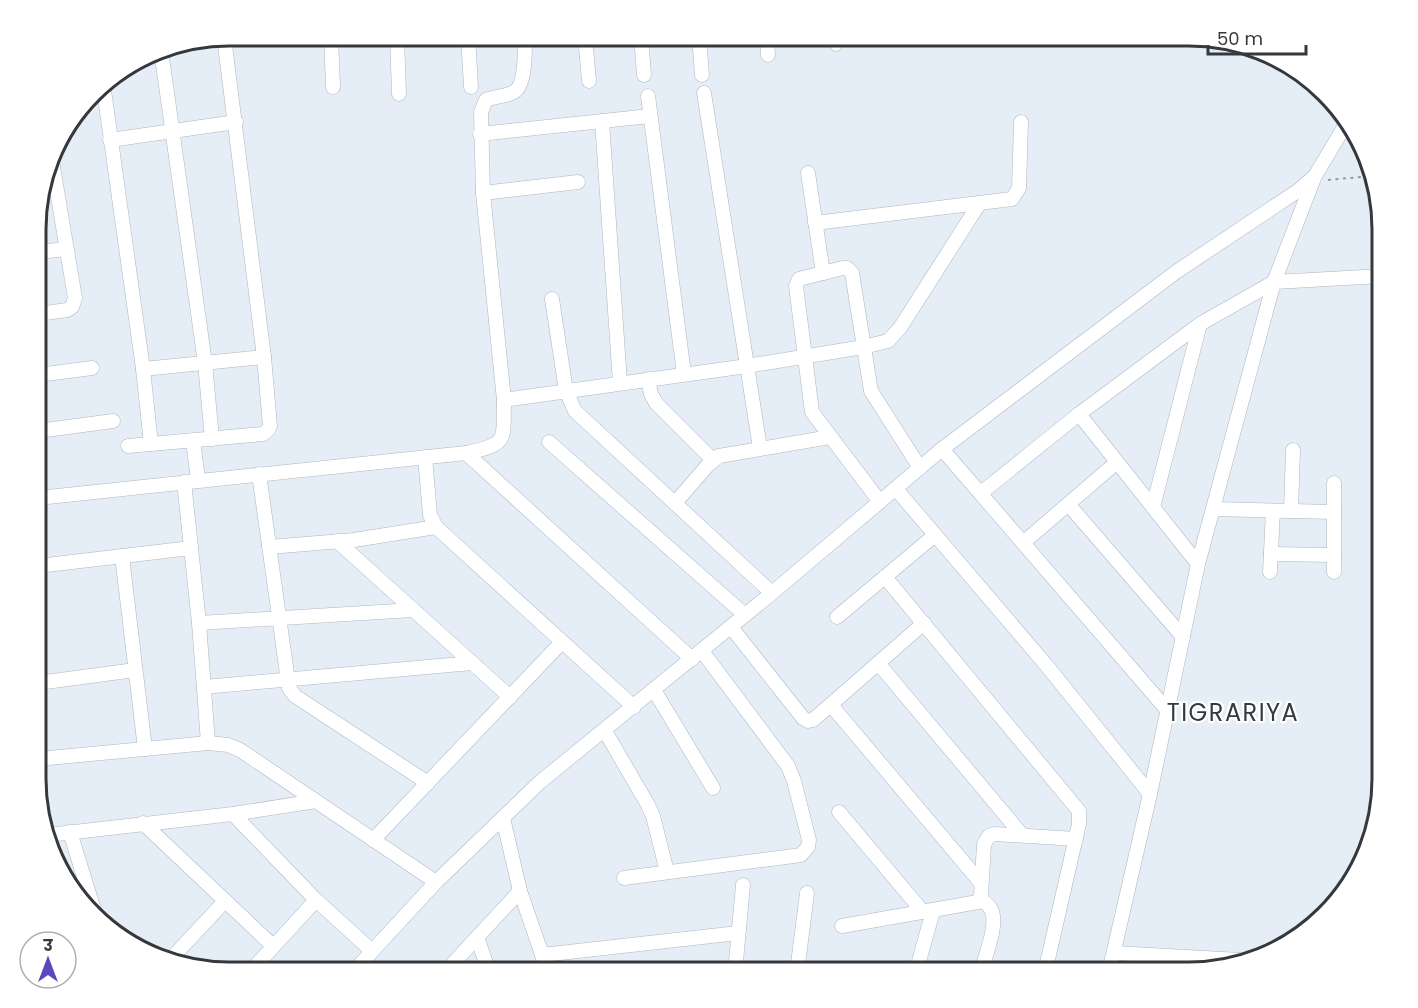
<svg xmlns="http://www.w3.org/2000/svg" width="1418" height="1008" font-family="Poppins,'Noto Sans Devanagari',sans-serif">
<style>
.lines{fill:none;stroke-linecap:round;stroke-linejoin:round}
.minor-casing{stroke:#aeb6bf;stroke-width:15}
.path{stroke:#92989f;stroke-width:2;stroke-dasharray:3 4.5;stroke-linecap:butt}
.minor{stroke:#fff;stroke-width:14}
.labels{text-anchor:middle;stroke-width:4.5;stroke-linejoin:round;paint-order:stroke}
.quarter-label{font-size:24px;letter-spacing:1.5px;fill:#35383c;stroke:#fff}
.rim{fill:none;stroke:#35383c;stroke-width:3}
</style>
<rect width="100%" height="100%" fill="#e5eef7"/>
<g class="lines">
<defs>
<g id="minor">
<path d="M 331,36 L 333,87"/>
<path d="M 397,36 L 399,94"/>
<path d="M 468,36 L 471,87"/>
<path d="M 585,36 L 589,81"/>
<path d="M 641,36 L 644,75"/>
<path d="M 699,36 L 702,75"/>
<path d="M 767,36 L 768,55"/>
<path d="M 835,36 L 836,44"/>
<path d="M 161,50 L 205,363 L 212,439"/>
<path d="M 103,83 L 143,369 L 151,444"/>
<path d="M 704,93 L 760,448"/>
<path d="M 648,96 L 684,374"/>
<path d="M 602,121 L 620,383"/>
<path d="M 480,134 L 650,116"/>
<path d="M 110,140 L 236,122"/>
<path d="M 808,173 L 823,273"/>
<path d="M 483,193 L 578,182"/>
<path d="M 815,223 L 1012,199 L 1019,188 L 1021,122"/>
<path d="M 38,252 L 66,249"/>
<path d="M 552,299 L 566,391 L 575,411 L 772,593"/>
<path d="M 38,314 L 67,310 L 72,307 L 75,298 L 52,161"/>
<path d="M 143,369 L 264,357"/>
<path d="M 38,375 L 92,368"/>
<path d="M 648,379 L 651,394 L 656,403 L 713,460"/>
<path d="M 504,400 L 747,366 L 863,347 L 888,341 L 900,328 L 979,204"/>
<path d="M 1079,414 L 1198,564"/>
<path d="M 38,431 L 113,421"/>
<path d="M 193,441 L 198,480"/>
<path d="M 549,442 L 745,615"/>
<path d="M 128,446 L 263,434 L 268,430 L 270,426 L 264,357 L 224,37"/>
<path d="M 942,449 L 1168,711"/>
<path d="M 466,453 L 692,659"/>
<path d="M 425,457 L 430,515 L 436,527 L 634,707"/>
<path d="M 259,474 L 289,688 L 295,696 L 428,783"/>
<path d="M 184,482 L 199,623 L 208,743"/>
<path d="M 896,489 L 1047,666 L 1150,794"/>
<path d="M 981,493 L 1079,414 L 1200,324 L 1274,282 L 1382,276"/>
<path d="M 38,498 L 466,453 C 509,444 503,441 504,400 L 483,193 L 481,112 L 486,100 C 494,96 505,97 514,92 C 526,85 525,49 525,36"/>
<path d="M 880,502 L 812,412 L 796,286 L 799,279 L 843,268 L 847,268 L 852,273 L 871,391 L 920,468"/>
<path d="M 675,503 L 708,465 L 719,456 L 830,437"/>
<path d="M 1068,504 L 1183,637"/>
<path d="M 1153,507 L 1200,324"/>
<path d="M 1213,509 L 1334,512"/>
<path d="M 1291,511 L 1293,450"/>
<path d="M 337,541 L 510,697"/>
<path d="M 1023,543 L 1117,462"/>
<path d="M 269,547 L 354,540 L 436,527"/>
<path d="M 1271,554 L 1334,555"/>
<path d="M 122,556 L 145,749"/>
<path d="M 38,566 L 191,548"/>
<path d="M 1270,572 L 1273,511"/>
<path d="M 1334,572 L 1334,483"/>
<path d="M 885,577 L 1079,811 L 1079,824 L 1045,972"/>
<path d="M 837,617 L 935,535"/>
<path d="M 199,623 L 413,610"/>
<path d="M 731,627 L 803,718 L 808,721 L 813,720 L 924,623"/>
<path d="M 878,663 L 1022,835"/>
<path d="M 38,683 L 135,670"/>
<path d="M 204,687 L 472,663"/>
<path d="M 654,690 L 713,788"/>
<path d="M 831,705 L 981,883"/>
<path d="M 605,731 L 648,805 L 653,816 L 667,872"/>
<path d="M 38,759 L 208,743 L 228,745 L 240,750 L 436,882"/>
<path d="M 839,812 L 923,912"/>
<path d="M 233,814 L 316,900 L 372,951"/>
<path d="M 503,818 L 520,891 L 548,972"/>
<path d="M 143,823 L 273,946"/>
<path d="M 70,832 L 95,913"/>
<path d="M 48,835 L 233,814 L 316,801"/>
<path d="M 373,840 L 562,642"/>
<path d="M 624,878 L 801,855 L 808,847 L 809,840 L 794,781 L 788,766 L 702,651"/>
<path d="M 980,899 C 984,902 988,904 991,909 C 999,923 985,956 981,972"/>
<path d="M 842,926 L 978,902 L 981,896 L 984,844 L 989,836 L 995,834 L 1076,839"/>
<path d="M 477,937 L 489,972"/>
<path d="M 1115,953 L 1240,960"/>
<path d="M 542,955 L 738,933"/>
<path d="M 168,962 L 225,901"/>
<path d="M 250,972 L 316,900"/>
<path d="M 353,972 L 436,882 L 540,782 L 772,593 L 942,449 L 1176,272 L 1299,190 L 1315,176 L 1346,124"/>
<path d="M 445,972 L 520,891"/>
<path d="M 735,972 L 743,885"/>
<path d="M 797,972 L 807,893"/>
<path d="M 916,972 L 933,911"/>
<path d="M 1109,972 L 1150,794 L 1198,564 L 1274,282 L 1314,178"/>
</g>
</defs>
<use href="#minor" class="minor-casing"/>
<path class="path" d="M 1328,180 L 1371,176"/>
<use href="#minor" class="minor"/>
</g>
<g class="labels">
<g class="quarter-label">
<text x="1233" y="721">TIGRARIYA</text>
</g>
</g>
<path d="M0 0H1418V1008H0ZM229 46H1189A183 183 0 0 1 1372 229V779A183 183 0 0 1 1189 962H229A183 183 0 0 1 46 779V229A183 183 0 0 1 229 46Z" fill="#fff" fill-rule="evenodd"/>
<path class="rim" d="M229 46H1189A183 183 0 0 1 1372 229V779A183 183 0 0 1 1189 962H229A183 183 0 0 1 46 779V229A183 183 0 0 1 229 46Z"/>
<g transform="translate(48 960)"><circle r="28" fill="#ffffff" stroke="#aeafb1" stroke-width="1.5"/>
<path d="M0-4.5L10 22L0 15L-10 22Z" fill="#5b47bf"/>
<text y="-9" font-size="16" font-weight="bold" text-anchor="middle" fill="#35383c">उ</text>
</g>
<path d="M1208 45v9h98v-9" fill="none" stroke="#35383c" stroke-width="3"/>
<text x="1217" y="45" font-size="18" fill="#35383c" stroke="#ffffff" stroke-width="4.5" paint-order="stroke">50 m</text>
</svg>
